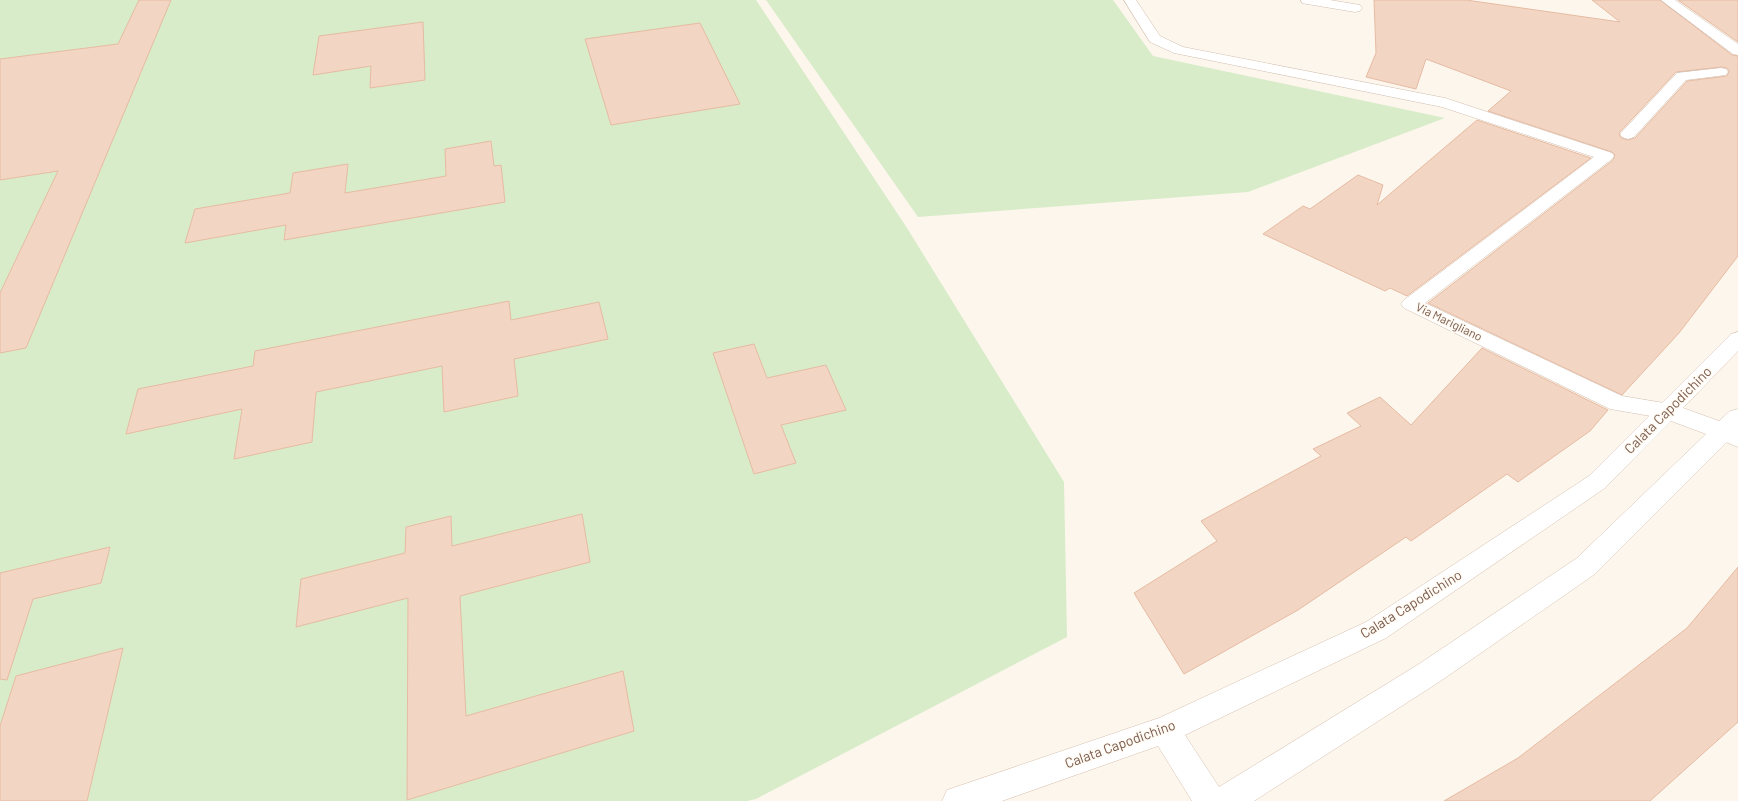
<svg xmlns="http://www.w3.org/2000/svg" width="1738" height="801" font-family="Barlow,sans-serif">
<style>
.green{fill:#d8ecc9}
.building{fill:#f3d5c3;stroke:#e6bba3;fill-rule:evenodd}
.lines{fill:none;stroke-linecap:round;stroke-linejoin:round}
.minor-casing{stroke:#d1beb0;stroke-width:1}
.secondary-casing{stroke:#d6c0b0;stroke-width:1}
.minor{fill:#fff;fill-rule:evenodd}
.secondary{fill:#fff;fill-rule:evenodd}
.labels{text-anchor:middle;stroke-width:3;stroke-linejoin:round;paint-order:stroke}
.street-label{font-size:12px;fill:#7a5c4d;stroke:#fffaf3}
.near-street-label{font-size:14px;fill:#7a5c4d;stroke:#fffaf3}
</style>
<rect width="100%" height="100%" fill="#fdf6ec"/>
<g class="green">
<path d="M 0,0 L 756,0 L 907,228 L 1064,482 L 1067,637 L 756,799 L 747,801 L 0,801 Z"/>
<path d="M 766,0 L 1113,0 L 1153,56 L 1445,118 L 1248,192 L 918,217 Z"/>
</g>
<g class="building">
<path d="M 139,0 L 171,0 L 26,348 L 0,353 L 0,293 L 58,171 L 0,180 L 0,59 L 118,44 Z"/>
<path d="M 1374,0 L 1466,0 L 1620,22 L 1592,0 L 1660,0 L 1732,55 L 1738,56 L 1738,256 L 1679,333 L 1622,395 L 1428,303 L 1613,160 L 1615,155 L 1612,152 L 1488,111 L 1511,91 L 1426,59 L 1416,89 L 1366,77 L 1376,53 ZM 1721,67 L 1727,68 L 1729,71 L 1727,76 L 1687,81 L 1635,138 L 1628,140 L 1621,138 L 1619,133 L 1676,72 Z"/>
<path d="M 1678,0 L 1738,0 L 1738,42 Z"/>
<path d="M 423,22 L 425,80 L 370,88 L 371,66 L 313,75 L 319,36 Z"/>
<path d="M 700,23 L 740,104 L 611,125 L 585,39 Z"/>
<path d="M 1477,120 L 1591,158 L 1407,296 L 1390,288 L 1385,291 L 1263,234 L 1303,206 L 1310,209 L 1358,175 L 1383,185 L 1377,205 Z"/>
<path d="M 491,141 L 494,166 L 501,165 L 505,202 L 284,240 L 286,225 L 185,243 L 195,209 L 290,193 L 293,173 L 348,164 L 345,193 L 446,176 L 445,149 Z"/>
<path d="M 509,301 L 511,320 L 599,302 L 608,339 L 514,359 L 518,396 L 444,412 L 442,366 L 316,392 L 312,442 L 234,459 L 242,409 L 126,434 L 138,389 L 253,366 L 255,351 Z"/>
<path d="M 754,344 L 767,378 L 826,365 L 846,410 L 781,425 L 796,463 L 754,474 L 713,353 Z"/>
<path d="M 1482,348 L 1608,410 L 1590,431 L 1518,482 L 1507,474 L 1411,541 L 1406,537 L 1298,610 L 1184,674 L 1134,593 L 1217,541 L 1201,521 L 1321,456 L 1313,449 L 1361,426 L 1347,413 L 1380,397 L 1411,425 Z"/>
<path d="M 582,514 L 590,562 L 460,596 L 466,716 L 623,671 L 634,731 L 407,800 L 408,598 L 296,627 L 301,579 L 405,553 L 406,527 L 451,516 L 452,546 Z"/>
<path d="M 110,547 L 101,583 L 33,599 L 7,680 L 0,679 L 0,573 Z"/>
<path d="M 1738,567 L 1738,722 L 1650,801 L 1444,801 L 1518,758 L 1687,628 Z"/>
<path d="M 123,648 L 87,801 L 0,801 L 0,726 L 16,676 Z"/>
</g>
<g class="lines">
<defs>
<g id="minor">
<path d="M 1124,0 L 1136,0 L 1160,36 L 1183,47 L 1445,98 L 1612,153 L 1614,156 L 1612,159 L 1425,303 L 1622,396 L 1676,405 L 1679,411 L 1676,417 L 1668,419 L 1610,409 L 1404,308 L 1401,304 L 1404,300 L 1594,157 L 1442,107 L 1174,53 L 1150,42 Z"/>
<path d="M 1301,0 L 1330,0 L 1360,5 L 1362,8 L 1360,11 L 1355,12 L 1307,4 L 1302,3 Z"/>
<path d="M 1661,0 L 1675,0 L 1738,44 L 1738,55 L 1733,54 Z"/>
<path d="M 1721,68 L 1726,69 L 1728,72 L 1726,75 L 1686,80 L 1634,137 L 1628,139 L 1622,137 L 1620,134 L 1677,73 Z"/>
<path d="M 1724,424 L 1738,429 L 1738,447 L 1716,438 L 1713,432 L 1716,426 Z"/>
</g>
<path id="secondary" d="M 1738,332 L 1738,351 L 1683,408 L 1719,421 L 1730,411 L 1738,409 L 1738,431 L 1595,574 L 1439,682 L 1254,801 L 1192,801 L 1158,746 L 1002,801 L 942,801 L 947,790 L 1159,718 L 1366,622 L 1589,476 L 1731,334 ZM 1671,421 L 1706,434 L 1577,558 L 1419,664 L 1219,787 L 1185,735 L 1386,638 L 1605,488 Z"/>
</defs>
<use href="#minor" class="minor-casing"/>
<use href="#secondary" class="secondary-casing"/>
<use href="#minor" class="minor"/>
<use href="#secondary" class="secondary"/>
</g>
<g class="labels">
<g class="street-label">
<text transform="translate(1449 322) rotate(26)" y="4">Via Marigliano</text>
</g>
<g class="near-street-label">
<text transform="translate(1668 410) rotate(-45)" y="5">Calata Capodichino</text>
<text transform="translate(1411 604) rotate(-32)" y="5">Calata Capodichino</text>
<text transform="translate(1120 744) rotate(-20)" y="5">Calata Capodichino</text>
</g>
</g>
</svg>
